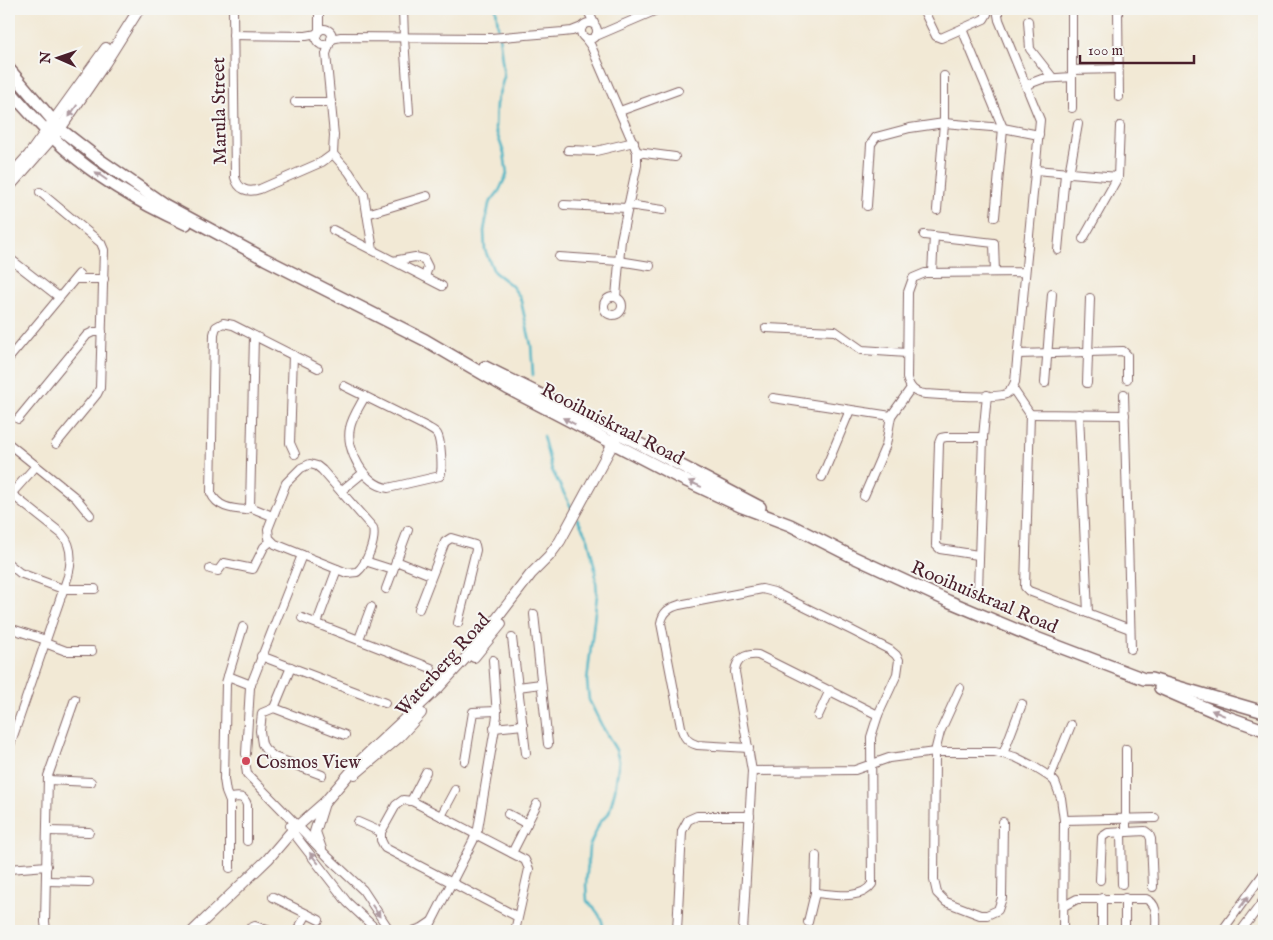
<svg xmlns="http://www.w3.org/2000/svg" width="1273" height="940" font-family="'IM FELL English',serif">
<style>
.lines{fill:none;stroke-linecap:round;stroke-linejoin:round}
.stream{stroke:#48b4c5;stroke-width:2.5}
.minor-casing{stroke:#856666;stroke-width:10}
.tertiary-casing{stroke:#856666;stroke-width:12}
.secondary-casing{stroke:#856666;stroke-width:14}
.minor{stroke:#fff;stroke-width:8}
.tertiary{stroke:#fff;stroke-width:10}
.secondary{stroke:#fff;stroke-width:11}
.oneway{fill:#ae9aa0}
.poi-dot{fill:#d1495b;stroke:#f6f6f2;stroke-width:2}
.labels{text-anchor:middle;stroke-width:4;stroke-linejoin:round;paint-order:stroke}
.street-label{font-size:19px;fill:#4a1f2b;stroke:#f6f6f2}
.poi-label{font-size:19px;fill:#4a1f2b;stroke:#f6f6f2;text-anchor:start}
</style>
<rect width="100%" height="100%" fill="#f6f6f2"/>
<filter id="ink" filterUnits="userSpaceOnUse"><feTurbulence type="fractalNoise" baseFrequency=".02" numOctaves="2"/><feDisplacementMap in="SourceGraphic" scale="10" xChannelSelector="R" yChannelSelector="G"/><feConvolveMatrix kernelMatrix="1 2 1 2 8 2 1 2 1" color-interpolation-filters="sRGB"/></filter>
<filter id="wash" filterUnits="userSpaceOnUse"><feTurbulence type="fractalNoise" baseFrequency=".0096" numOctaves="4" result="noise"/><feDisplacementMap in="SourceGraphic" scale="20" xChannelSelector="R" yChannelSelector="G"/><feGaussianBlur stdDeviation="1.12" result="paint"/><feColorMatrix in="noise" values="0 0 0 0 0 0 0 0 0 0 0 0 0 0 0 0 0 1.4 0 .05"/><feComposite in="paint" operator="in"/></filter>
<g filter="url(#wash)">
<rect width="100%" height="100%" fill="#f2e9d5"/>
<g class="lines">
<g class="stream">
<path d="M 496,9 L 504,77 L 496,104 L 495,128 L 504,153 L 507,174 L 499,191 L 489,204 L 484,231 L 485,250 L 494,272 L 511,285 L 520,297 L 531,345 L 533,375"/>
<path d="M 543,436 L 552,470 L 573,511"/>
<path d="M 577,518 L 588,539 L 595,569 L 597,595 L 587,681 L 589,700 L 602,726 L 616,750 L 619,761 L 615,790 L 609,813 L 600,822 L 589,847 L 586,885 L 587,901 C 596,910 604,918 603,931"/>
</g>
</g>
</g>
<g filter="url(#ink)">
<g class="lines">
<defs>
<g id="minor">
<path d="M 233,9 L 235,177 C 238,190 248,193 260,189 L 322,162 L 333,154 L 334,135 L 326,54 L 330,42"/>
<path d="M 403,9 L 404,38 L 409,112"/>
<path d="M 587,9 L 594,23"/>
<path d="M 923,9 L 936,36 L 941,38 L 984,19 L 987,14 L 985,9"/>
<path d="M 997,9 L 999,20 L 1040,120 L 1015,382 C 1013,387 1011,391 1006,394 C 994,399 941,395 925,394 C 915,393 910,389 907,378 L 908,292 L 913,278 L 925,273 L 1024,272"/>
<path d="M 1072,9 L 1072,108"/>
<path d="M 1118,9 L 1119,97"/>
<path d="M 1028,21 L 1030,49 L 1052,77"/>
<circle cx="589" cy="31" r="8"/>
<path d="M 962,29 L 1003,128 L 995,217"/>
<circle cx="324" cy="37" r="8"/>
<path d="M 319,31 L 319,9"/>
<path d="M 233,35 L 306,36 L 317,34"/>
<path d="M 596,36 L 659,9"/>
<path d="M 585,38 L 591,46 L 637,152 L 637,165 L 621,240 L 616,297"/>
<path d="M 331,39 L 341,37 L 491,38 L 563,32 L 572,31 L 582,27"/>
<path d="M 1072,70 L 1118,69"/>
<path d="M 1026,85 L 1042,79 L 1072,77"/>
<path d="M 295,102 L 331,102"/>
<path d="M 620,111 L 678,90"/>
<path d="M 568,150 L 596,151 L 634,142"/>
<path d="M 637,152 L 675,157"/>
<path d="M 333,154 L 349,172 L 364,195 L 373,250"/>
<path d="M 1035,170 L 1118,177 L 1120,126"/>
<path d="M 1069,174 L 1078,124"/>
<path d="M 40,192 L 101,243 L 104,250 L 100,388 L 97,394 L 56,444"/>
<path d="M 564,205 L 627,208"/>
<path d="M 628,205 L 663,210"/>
<path d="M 867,206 L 871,144 L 876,137 L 910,128 L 944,123 L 1003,128 L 1039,135"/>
<path d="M 937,210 L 944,123 L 944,76"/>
<path d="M 367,214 L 427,196"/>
<path d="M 333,230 L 442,286"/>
<path d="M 924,235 L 994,243 L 995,272"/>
<path d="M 1083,239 L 1118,177"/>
<path d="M 1058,250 L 1065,174"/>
<path d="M 559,257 L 619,261 L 650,266"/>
<path d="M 9,258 L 59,297"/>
<path d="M 393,261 L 415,257 L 424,259 L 428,267 L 425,277"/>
<path d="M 932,273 L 934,236"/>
<path d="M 76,279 L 104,279"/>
<circle cx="613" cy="306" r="9"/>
<path d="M 766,328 L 835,331 L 862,350 L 907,353"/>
<path d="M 1018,354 L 1123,351 L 1127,355 L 1127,379"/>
<path d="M 293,355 L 290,443 L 295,454"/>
<path d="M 9,358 L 79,274"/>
<path d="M 1045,383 L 1052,294"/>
<path d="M 1087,383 L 1090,298"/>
<path d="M 344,386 L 427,427 C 430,429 435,431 437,434 C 441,440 443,470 440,476 L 388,488 C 365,486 345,449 350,428 C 352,417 360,406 365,396"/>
<path d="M 1013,389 L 1030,414 L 1125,415"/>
<path d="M 1124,394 L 1131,649"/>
<path d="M 773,398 L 891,416"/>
<path d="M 1030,414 L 1025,587 L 1029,591 L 1130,629"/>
<path d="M 1079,414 L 1088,613"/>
<path d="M 18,419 L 87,335 L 93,332 L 102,332"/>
<path d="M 9,444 L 76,498 L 90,515"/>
<path d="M 310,464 L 317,466 L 322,470 L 373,528 C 376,540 367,564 357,572 L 347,573 L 337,569 L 275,544 L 269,538 L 268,529 L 286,483 L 301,468 Z"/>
<path d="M 822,477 L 850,410"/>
<path d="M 341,491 L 363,473"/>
<path d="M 9,492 L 62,534 C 72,545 72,561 68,576 L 9,748"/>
<path d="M 11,494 L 36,466"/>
<path d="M 864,496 L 886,445 L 891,416 L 911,388"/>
<path d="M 250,507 L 245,510 C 231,509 217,507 211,493 L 214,334 L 216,327 L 223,323 L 233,325 L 318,368"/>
<path d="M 250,507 L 254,336"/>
<path d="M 250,507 L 272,516"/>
<path d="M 978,555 L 940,549 L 936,545 L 939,443 L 941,438 L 946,437 L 983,437"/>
<path d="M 365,561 L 393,570"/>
<path d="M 396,561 L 431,575"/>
<path d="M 9,564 L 20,573 L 63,589 L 95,589"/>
<path d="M 210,569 L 218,571 L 224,563 L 253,569 L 264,547 L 271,541"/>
<path d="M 386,589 L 408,530"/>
<path d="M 978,590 L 983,437 L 987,395"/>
<path d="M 419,609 L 445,542 L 451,538 L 475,545 L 476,550 L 458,623"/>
<path d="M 534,614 L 548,744"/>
<path d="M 302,618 L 431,668"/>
<path d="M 317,623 L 337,569"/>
<path d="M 9,628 L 46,640"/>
<path d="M 512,638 L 526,753"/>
<path d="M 359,639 L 371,607"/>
<path d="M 45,643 L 66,651 L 92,651"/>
<path d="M 261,656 L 385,703"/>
<path d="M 228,676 L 251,685"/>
<path d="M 518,687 L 541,684"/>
<path d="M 960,688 L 940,732 L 935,752 L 934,880 L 937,893 L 946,902 L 980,915 L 987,915 L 998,910 L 1002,898 L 1003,822"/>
<path d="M 274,708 L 291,667"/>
<path d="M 818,716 L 830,690"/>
<path d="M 494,728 L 523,725"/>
<path d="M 749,748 L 697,745 C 687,742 684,737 681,727 L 661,623 C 663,612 669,608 679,605 L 762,589 L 774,592 L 853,631 L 890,650 L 896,655 L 899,660 L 897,674 L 878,715 L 871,737 L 872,884 C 861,901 832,894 815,893"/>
<path d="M 1126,749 L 1126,832"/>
<path d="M 246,754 L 250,687 L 302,555"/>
<path d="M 1003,754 L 1022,704"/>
<path d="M 465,761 L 473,712 L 497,711"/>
<path d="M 246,767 L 247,774 L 254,781 L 329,858 L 363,890 L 390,931"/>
<path d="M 752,771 L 855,770 L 889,758 L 935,752 L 995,752 L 1015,757 L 1031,765 L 1050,777 L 1055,782 L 1061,798 L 1064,820 L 1063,931"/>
<path d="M 322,775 L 274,757 L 265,749 L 262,744 L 260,731 L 262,713 L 274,708 L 345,735"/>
<path d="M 1050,777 L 1071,725"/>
<path d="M 48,780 L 91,782"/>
<path d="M 229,798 C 238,797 244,795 247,805 L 247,841"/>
<path d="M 411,801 L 426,772"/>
<path d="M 508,814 L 527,824"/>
<path d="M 441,816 L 455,790"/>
<path d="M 1064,820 L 1155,818"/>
<path d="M 358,822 L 381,832"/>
<path d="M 290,826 L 292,831 L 347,902 L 378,931"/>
<path d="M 48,831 L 89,832"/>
<path d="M 1121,832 L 1122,884"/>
<path d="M 512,853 L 537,804"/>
<path d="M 230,868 L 230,802 L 226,792 L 224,779 L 226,683 L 243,627"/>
<path d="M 9,869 L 47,866"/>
<path d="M 1100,880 L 1102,837 L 1108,833 L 1145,831 L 1149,834 L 1151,839 L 1153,887"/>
<path d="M 47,881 L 89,882"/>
<path d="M 273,897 L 319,920"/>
<path d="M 1102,898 L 1102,931"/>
<path d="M 1125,898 L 1125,931"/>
<path d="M 1064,906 L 1077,899 L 1146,899 C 1159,904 1156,919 1156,931"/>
<path d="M 808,922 L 815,893 L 816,856"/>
<path d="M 48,931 L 46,930 L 45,922 L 48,776 L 75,699"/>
<path d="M 244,931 L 255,926 L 270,931"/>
<path d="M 297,931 L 307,914"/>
<path d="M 413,931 L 422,928 L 431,922"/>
<path d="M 427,931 L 473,841 L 478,829 L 497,716 L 493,660"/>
<path d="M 515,931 L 529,869 L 525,860 L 412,801 L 403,800 L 396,805 L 381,832 L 381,840 L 385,848 L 518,917"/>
<path d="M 677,931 L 682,831 L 688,820 L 697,816 L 750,816"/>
<path d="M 743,931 L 752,771 L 735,672 C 736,658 746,654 758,655 L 878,715"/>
<path d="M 1222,931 L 1264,873"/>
<path d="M 1241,931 L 1264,900"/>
</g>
<g id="tertiary">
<path d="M 9,177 L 29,155 L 106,48"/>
<path d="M 9,187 L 60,129 L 105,63 L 139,9"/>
<path d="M 474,657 L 501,624"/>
<path d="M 355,774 L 398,738 L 421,713"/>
<path d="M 321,849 L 315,832 L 324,803"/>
<path d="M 193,931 L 268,859 L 292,831 L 325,802 L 362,759 L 440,686 L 472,651 L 531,574 L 549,556 L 560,541 L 617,436"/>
</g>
<g id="secondary">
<path d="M 9,69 L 60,129 L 100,160 L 165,205 L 265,259 L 425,340 L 507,388 L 678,477 L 740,506 L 790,525 L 851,556 L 948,601 L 1031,636 L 1144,679 L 1151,679 L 1264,712"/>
<path d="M 9,90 C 26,109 43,129 62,146 C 98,179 142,204 186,224"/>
<path d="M 485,367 L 634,441 L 760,507"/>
<path d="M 1160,688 L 1222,715 L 1264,730"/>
</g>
</defs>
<use href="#minor" class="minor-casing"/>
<use href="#tertiary" class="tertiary-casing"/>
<use href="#secondary" class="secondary-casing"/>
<use href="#minor" class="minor"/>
<use href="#tertiary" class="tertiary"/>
<use href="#secondary" class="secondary"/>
</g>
<defs><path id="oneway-solid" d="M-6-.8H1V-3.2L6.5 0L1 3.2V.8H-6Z" transform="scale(1.25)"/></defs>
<g class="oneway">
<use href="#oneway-solid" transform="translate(73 111) rotate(124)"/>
<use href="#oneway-solid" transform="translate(101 176) rotate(-145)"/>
<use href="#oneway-solid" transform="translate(569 421) rotate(-152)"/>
<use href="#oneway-solid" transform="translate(695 484) rotate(-155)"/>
<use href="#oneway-solid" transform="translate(1218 713) rotate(-157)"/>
<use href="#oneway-solid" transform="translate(314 858) rotate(-129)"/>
<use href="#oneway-solid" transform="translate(1244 902) rotate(-55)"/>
<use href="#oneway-solid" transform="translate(376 911) rotate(56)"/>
</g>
</g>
<circle class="poi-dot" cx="246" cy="761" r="5"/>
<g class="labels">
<g class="street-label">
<text transform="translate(218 111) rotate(-91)" y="7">Marula Street</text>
<text transform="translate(613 423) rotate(27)" y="7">Rooihuiskraal Road</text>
<text transform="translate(985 596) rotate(23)" y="7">Rooihuiskraal Road</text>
<text transform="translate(442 664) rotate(-48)" y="7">Waterberg Road</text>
</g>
<g class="poi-label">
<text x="256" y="768">Cosmos View</text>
</g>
</g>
<rect width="1273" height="940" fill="none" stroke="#f6f6f2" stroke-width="30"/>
<g transform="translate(58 58) rotate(272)" stroke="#f6f6f2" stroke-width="4" paint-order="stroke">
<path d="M0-4L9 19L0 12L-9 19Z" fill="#4a1f2b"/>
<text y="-8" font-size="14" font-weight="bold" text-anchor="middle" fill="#4a1f2b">N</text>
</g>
<path d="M1080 55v8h114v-8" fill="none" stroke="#4a1f2b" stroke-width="2.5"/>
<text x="1088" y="55" font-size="15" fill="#4a1f2b" stroke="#f6f6f2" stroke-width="4" paint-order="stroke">100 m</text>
</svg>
